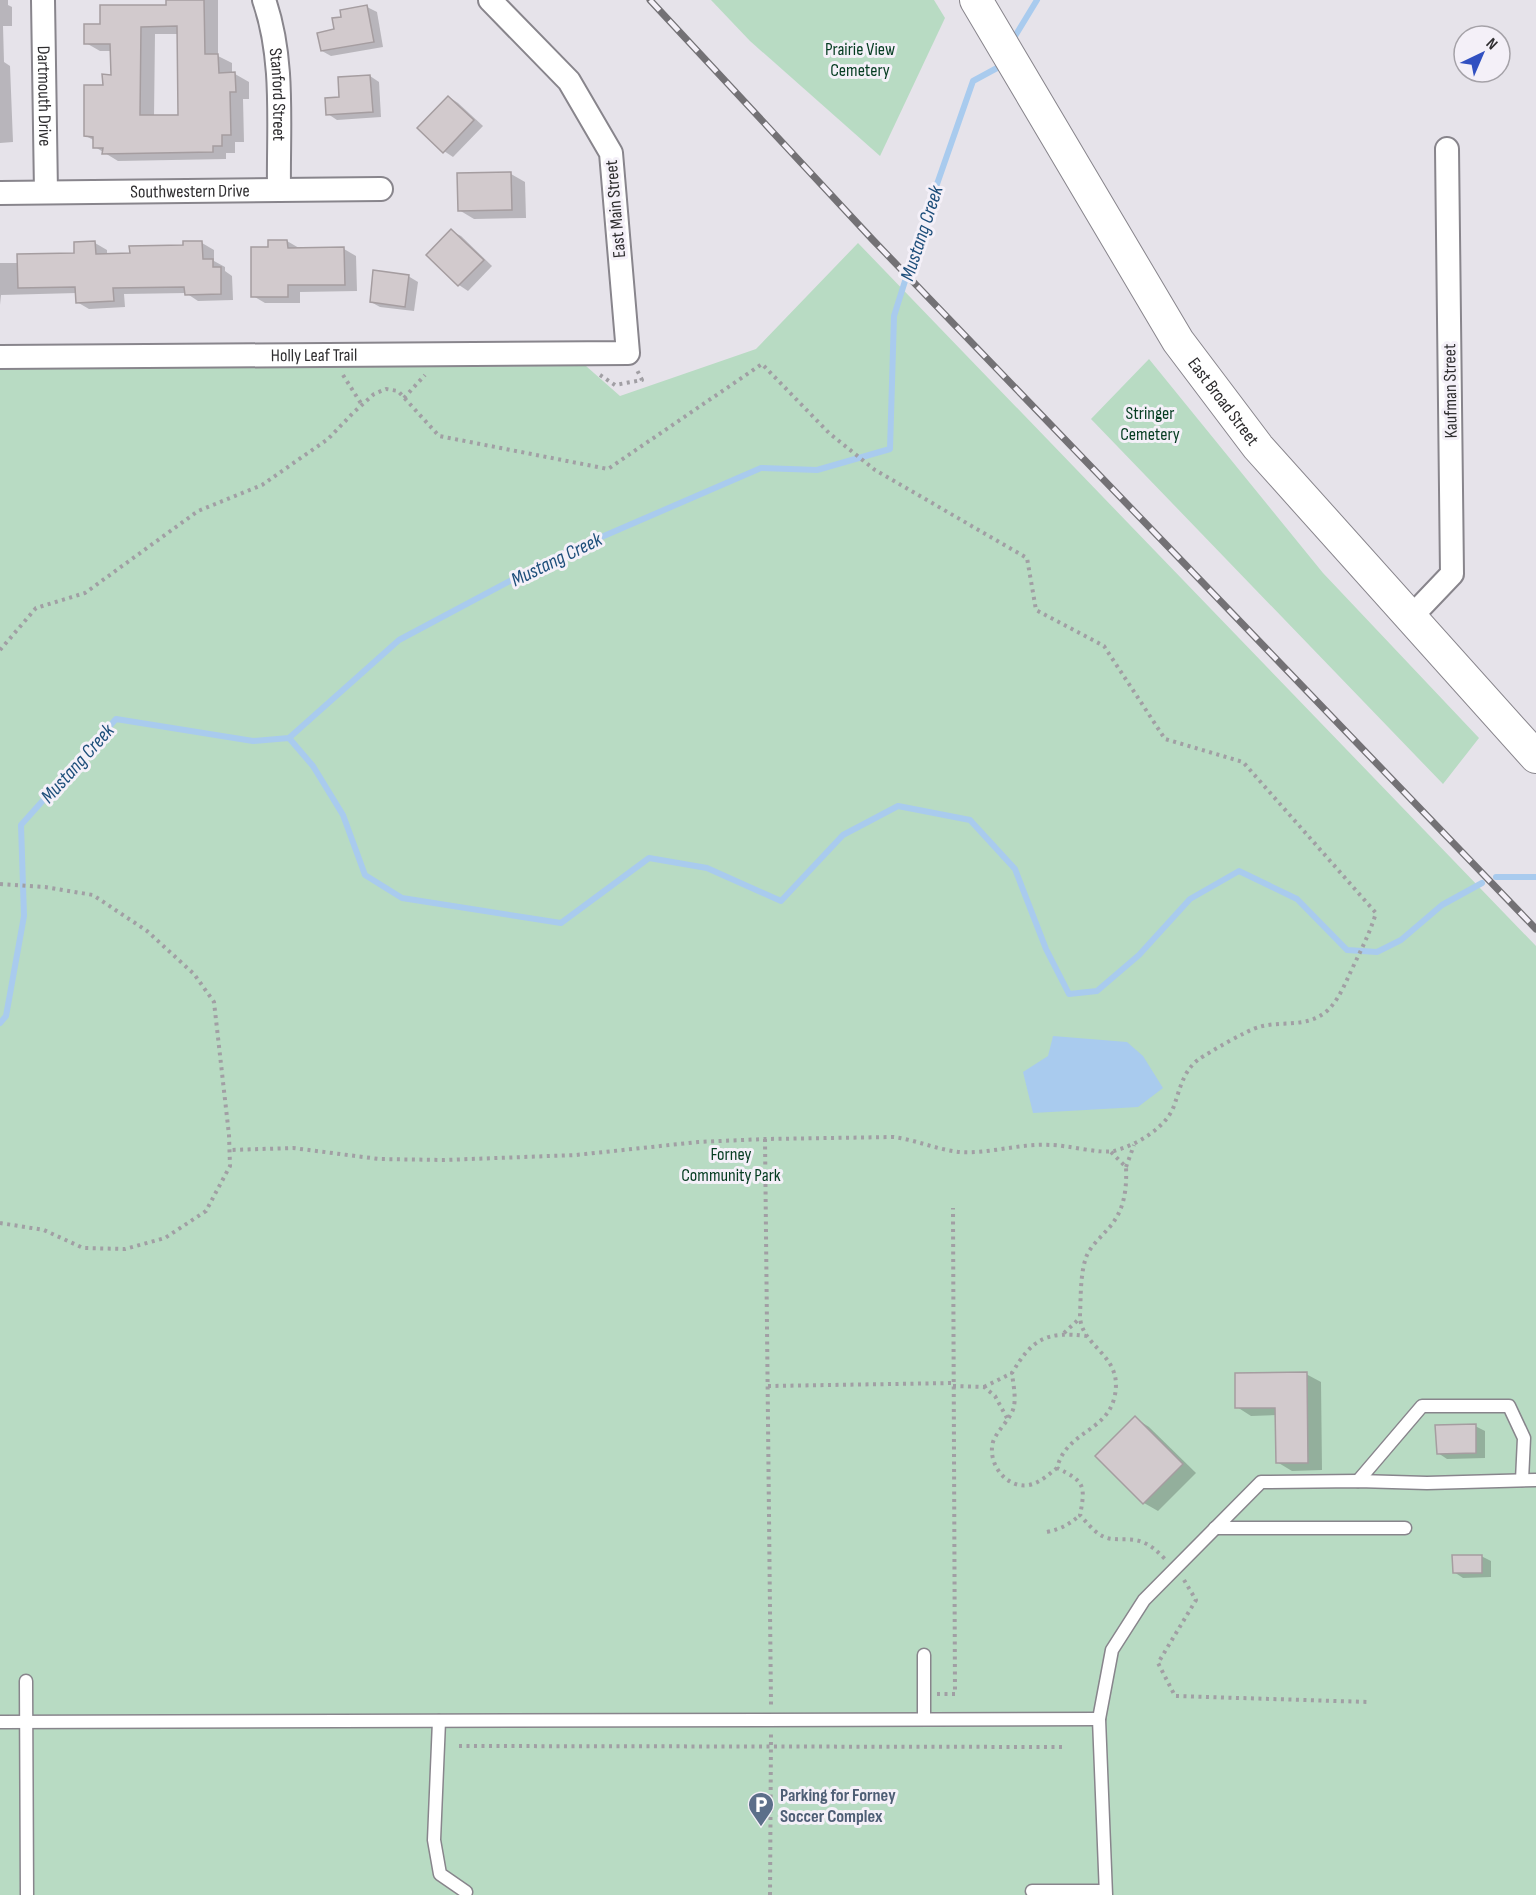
<svg xmlns="http://www.w3.org/2000/svg" width="1536" height="1895" font-family="'Sofia Sans Condensed',sans-serif">
<style>
.green{fill:#b8dbc3}
.water{fill:#a9cbee}
.shadow{fill:#0003;fill-rule:evenodd}
.lines{fill:none;stroke-linecap:round;stroke-linejoin:round}
.stream{stroke:#a9cbee;stroke-width:6}
.building{fill:#d2cacd;stroke:#a59da0;stroke-width:1.5;fill-rule:evenodd}
.service-casing{stroke:#88858c;stroke-width:15}
.minor-casing{stroke:#88858c;stroke-width:26}
.secondary-casing{stroke:#88858c;stroke-width:34}
.path{stroke:#a19fa4;stroke-width:4;stroke-dasharray:3 4.5;stroke-linecap:butt}
.service{stroke:#fff;stroke-width:12}
.minor{stroke:#fff;stroke-width:22}
.secondary{stroke:#fff;stroke-width:32}
.rail-casing{stroke:#737175;stroke-width:7}
.rail{stroke:#f4f0f8;stroke-width:4.5;stroke-dasharray:14;stroke-linecap:butt}
.labels{text-anchor:middle;stroke-width:6;stroke-linejoin:round;paint-order:stroke}
.park-label{font-size:18px;fill:#053c21;stroke:#f4f0f8}
.street-label{font-size:18px;fill:#2f2e30;stroke:#f4f0f8}
.service-label{font-size:18px;font-weight:bold;fill:#4e5e75;stroke:#f4f0f8;text-anchor:start}
.water-label{font-size:20px;font-style:italic;fill:#1d4e7a;stroke:#f4f0f8}
</style>
<rect width="100%" height="100%" fill="#e6e3ea"/>
<g class="green">
<path d="M 711,0 L 934,0 L 945,18 L 880,156 L 750,41 Z"/>
<path d="M 858,243 L 1536,946 L 1536,1895 L 0,1895 L 0,368 L 586,366 L 620,396 L 756,349 Z"/>
<path d="M 1149,359 L 1323,573 L 1479,738 L 1443,784 L 1091,419 Z"/>
</g>
<path class="water" d="M 1053,1036 L 1127,1042 L 1143,1056 L 1163,1088 L 1138,1107 L 1033,1113 L 1023,1072 L 1048,1056 Z"/>
<g class="shadow">
<path d="M 0,0 L 8,0 L 8,5 L 12,7 L 12,26 L 3,26 L 4,62 L 10,66 L 13,142 L 0,143 Z"/>
<path d="M 168,0 L 218,0 L 218,56 L 232,63 L 232,74 L 235,74 L 249,82 L 249,99 L 243,99 L 244,142 L 235,142 L 235,153 L 226,153 L 226,159 L 118,161 L 95,147 L 95,141 L 86,136 L 104,87 L 112,76 L 112,51 L 100,51 L 86,43 L 102,25 L 168,6 ZM 155,34 L 179,34 L 180,116 L 154,117 Z"/>
<path d="M 367,7 L 377,12 L 383,47 L 331,56 L 322,51 L 342,18 Z"/>
<path d="M 370,76 L 379,82 L 381,117 L 337,120 L 328,114 L 341,98 Z"/>
<path d="M 449,97 L 458,103 L 483,126 L 453,157 L 444,151 Z"/>
<path d="M 511,174 L 525,182 L 526,218 L 474,219 L 459,210 Z"/>
<path d="M 451,231 L 461,236 L 492,266 L 468,291 L 459,285 L 428,255 Z"/>
<path d="M 287,241 L 299,248 L 344,249 L 356,256 L 357,291 L 300,292 L 300,303 L 265,303 L 253,296 L 270,248 Z"/>
<path d="M 95,243 L 107,250 L 107,255 L 131,255 L 202,243 L 214,250 L 214,261 L 225,267 L 225,271 L 232,276 L 233,300 L 198,301 L 186,293 L 124,294 L 125,307 L 89,309 L 77,302 L 77,293 L 1,295 L 0,305 L 0,263 L 19,263 L 76,254 Z"/>
<path d="M 408,276 L 418,282 L 414,311 L 380,307 L 371,302 Z"/>
<path d="M 1306,1374 L 1321,1382 L 1322,1470 L 1292,1471 L 1277,1462 L 1277,1415 L 1251,1416 L 1237,1407 Z"/>
<path d="M 1135,1418 L 1149,1427 L 1196,1473 L 1158,1511 L 1144,1503 Z"/>
<path d="M 1475,1426 L 1485,1431 L 1485,1458 L 1447,1459 L 1438,1453 Z"/>
<path d="M 1481,1556 L 1491,1561 L 1491,1577 L 1463,1578 L 1454,1572 Z"/>
</g>
<g class="lines">
<g class="stream">
<path d="M 1012,41 L 1037,0"/>
<path d="M 289,738 L 313,766 L 343,815 L 365,875 L 402,898 L 561,923 L 649,858 L 707,868 L 781,901 L 843,835 L 898,806 L 970,820 L 1015,869 L 1046,949 L 1069,994 L 1097,991 L 1139,955 L 1190,899 L 1239,871 L 1297,899 L 1347,950 L 1377,952 L 1401,940 L 1442,905 L 1482,883"/>
<path d="M 1496,877 L 1536,877"/>
<path d="M 0,1023 L 6,1016 L 24,916 L 21,825 L 116,719 L 253,741 L 289,738 L 399,640 L 553,558 L 761,468 L 817,470 L 890,449 L 894,316 L 922,227 L 973,81 L 997,68 L 1002,60"/>
</g>
</g>
<g class="building">
<path d="M 166,0 L 204,0 L 205,54 L 218,54 L 219,73 L 235,72 L 236,92 L 230,92 L 231,135 L 222,135 L 222,146 L 213,146 L 213,152 L 102,154 L 103,148 L 93,148 L 93,137 L 84,136 L 84,85 L 103,85 L 102,74 L 111,75 L 110,44 L 84,44 L 84,24 L 100,24 L 100,5 L 166,5 ZM 177,26 L 178,115 L 140,115 L 141,27 Z"/>
<path d="M 367,5 L 374,42 L 321,51 L 317,33 L 334,29 L 332,18 L 341,17 L 340,10 Z"/>
<path d="M 370,75 L 373,112 L 326,115 L 325,98 L 339,97 L 338,77 Z"/>
<path d="M 448,96 L 474,120 L 443,153 L 417,128 Z"/>
<path d="M 511,172 L 512,210 L 458,211 L 457,173 Z"/>
<path d="M 451,229 L 484,260 L 458,286 L 426,255 Z"/>
<path d="M 268,240 L 287,240 L 288,248 L 344,247 L 345,285 L 288,285 L 288,297 L 251,297 L 251,247 L 268,247 Z"/>
<path d="M 95,241 L 96,254 L 130,253 L 129,246 L 183,245 L 183,241 L 202,241 L 203,259 L 213,259 L 213,267 L 221,267 L 221,294 L 185,295 L 184,287 L 113,288 L 114,301 L 76,303 L 75,287 L 18,288 L 17,254 L 74,253 L 74,242 Z"/>
<path d="M 373,270 L 409,275 L 405,307 L 370,302 Z"/>
<path d="M 1307,1372 L 1308,1463 L 1276,1463 L 1275,1408 L 1235,1408 L 1235,1373 Z"/>
<path d="M 1135,1416 L 1183,1464 L 1143,1504 L 1095,1456 Z"/>
<path d="M 1476,1424 L 1476,1453 L 1437,1454 L 1435,1425 Z"/>
<path d="M 1452,1555 L 1482,1555 L 1482,1573 L 1453,1573 Z"/>
</g>
<g class="lines">
<defs>
<g id="service">
<path d="M 1358,1481 L 1422,1406 L 1509,1406 L 1524,1438 L 1522,1480"/>
<path d="M 1215,1528 L 1405,1528"/>
<path d="M 924,1655 L 924,1719"/>
<path d="M 26,1681 L 27,1895"/>
<path d="M 439,1721 L 434,1840 L 440,1874 L 466,1892"/>
<path d="M 0,1722 L 1099,1719"/>
<path d="M 1032,1891 L 1105,1891"/>
<path d="M 1106,1895 L 1099,1719 L 1112,1650 L 1144,1600 L 1261,1482 L 1358,1481 L 1427,1483 L 1536,1480"/>
</g>
<g id="minor">
<path id="s1" d="M 43,0 L 46,192"/>
<path id="s2" d="M 264,0 C 285,60 278,127 279,190"/>
<path id="s3" d="M 0,193 L 381,189"/>
<path id="s4" d="M 0,357 L 628,353 L 611,153 L 569,81 L 490,0"/>
<path d="M 1411,617 L 1452,574 L 1447,149"/>
</g>
<g id="secondary">
<path id="s5" d="M 976,0 L 1178,341 L 1258,447 L 1536,757"/>
</g>
</defs>
<use href="#service" class="service-casing"/>
<use href="#minor" class="minor-casing"/>
<use href="#secondary" class="secondary-casing"/>
<g class="path">
<path d="M 343,375 L 362,405"/>
<path d="M 600,375 L 615,385 L 642,380 L 637,370"/>
<path d="M 404,398 L 425,375"/>
<path d="M 0,650 L 36,608 L 85,593 L 198,511 L 262,485 L 328,439 L 353,413 L 374,394 L 386,389 L 398,391 L 439,436 L 608,469 L 762,364 L 829,433 L 875,470 L 1027,558 L 1036,610 L 1104,646 L 1165,739 L 1243,762 L 1376,913 C 1369,935 1361,950 1351,971 C 1345,984 1339,999 1328,1010 C 1307,1029 1283,1020 1259,1027 C 1247,1030 1210,1052 1199,1059 C 1183,1071 1180,1089 1174,1106 C 1165,1129 1136,1145 1114,1151 C 1101,1154 1066,1145 1051,1145 C 1020,1143 990,1154 960,1152 C 938,1150 916,1140 894,1137 L 765,1139 L 698,1142 L 576,1155 L 444,1160 L 379,1159 L 293,1148 L 230,1150"/>
<path d="M 0,884 L 45,887 L 93,895 L 147,931 L 194,974 L 214,1002 L 229,1135 L 230,1166 L 206,1211 L 165,1238 L 125,1249 L 83,1248 L 44,1230 L 0,1223"/>
<path d="M 765,1139 L 771,1705"/>
<path d="M 1111,1152 L 1126,1167 C 1127,1191 1124,1212 1107,1230 C 1100,1238 1091,1246 1087,1255 C 1080,1272 1081,1296 1080,1314 C 1079,1348 1126,1354 1114,1399 C 1105,1432 1066,1432 1057,1468 C 1084,1481 1086,1485 1080,1515 C 1089,1525 1099,1539 1114,1539 C 1123,1540 1133,1538 1142,1542 C 1151,1545 1158,1552 1165,1559"/>
<path d="M 1126,1167 L 1134,1145"/>
<path d="M 1064,1333 L 1080,1318"/>
<path d="M 768,1386 L 953,1383"/>
<path d="M 953,1386 L 984,1387 L 995,1396 L 1007,1418"/>
<path d="M 984,1387 L 1012,1373"/>
<path d="M 1057,1468 C 1049,1474 1040,1483 1029,1485 C 1006,1489 987,1463 993,1442 C 997,1430 1012,1418 1014,1406 C 1016,1396 1013,1383 1012,1373 C 1032,1339 1046,1331 1086,1336"/>
<path d="M 1047,1532 C 1061,1529 1070,1524 1080,1515"/>
<path d="M 1184,1580 L 1196,1600 L 1158,1663 L 1175,1696 L 1369,1702"/>
<path d="M 937,1694 L 955,1694 L 953,1208"/>
<path d="M 459,1746 L 1063,1747"/>
<path d="M 770,1895 L 771,1734"/>
</g>
<use href="#service" class="service"/>
<use href="#minor" class="minor"/>
<use href="#secondary" class="secondary"/>
<defs>
<path id="rail" d="M 650,0 L 872,239 L 1536,929"/>
</defs>
<use href="#rail" class="rail-casing"/>
<use href="#rail" class="rail"/>
</g>
<defs>
<symbol id="parking-pin" viewBox="-11 -11 22 30"><path d="M0 17L-7.5 6A9.5 9.5 0 1 1 7.5 6Z" fill="#5c6f8a" stroke="#f4f0f8"/><path d="M-3.5-5.5H1a3.5 3.5 0 0 1 0 7H-1V5.5H-3.5ZM-1-3.4V-.6H.8a1.4 1.4 0 0 0 0-2.8Z" fill="#fff"/></symbol>
</defs>
<g fill-rule="evenodd">
<use href="#parking-pin" x="746" y="1790" width="30" height="40"/>
</g>
<g class="labels">
<g class="park-label">
<text x="860" y="55">Prairie View<tspan x="860" dy="21">Cemetery</tspan></text>
<text x="1150" y="419">Stringer<tspan x="1150" dy="21">Cemetery</tspan></text>
<text x="731" y="1160">Forney<tspan x="731" dy="21">Community Park</tspan></text>
</g>
<g class="street-label">
<text dy="6" stroke="none"><textPath href="#s2" startOffset="96">Stanford Street</textPath></text>
<text dy="6" stroke="none"><textPath href="#s1" startOffset="96">Dartmouth Drive</textPath></text>
<text dy="6" stroke="none"><textPath href="#s3" startOffset="190">Southwestern Drive</textPath></text>
<text transform="translate(615 209) rotate(-95)" y="6">East Main Street</text>
<text dy="6" stroke="none"><textPath href="#s4" startOffset="314">Holly Leaf Trail</textPath></text>
<text transform="translate(1450 391) rotate(-91)" y="6">Kaufman Street</text>
<text dy="6" stroke="none"><textPath href="#s5" startOffset="472">East Broad Street</textPath></text>
</g>
<g class="service-label">
<text x="780" y="1801">Parking for Forney<tspan x="780" dy="21">Soccer Complex</tspan></text>
</g>
<g class="water-label">
<text transform="translate(921 233) rotate(-72)" y="7">Mustang Creek</text>
<text transform="translate(556 559) rotate(-26)" y="7">Mustang Creek</text>
<text transform="translate(77 763) rotate(-48)" y="7">Mustang Creek</text>
</g>
</g>
<g transform="translate(1482 54) rotate(44)"><circle r="28" fill="#f4f0f8" stroke="#a5a2a8" stroke-width="1.5"/>
<path d="M0-4.5L10 22L0 15L-10 22Z" fill="#3150c1"/>
<text y="-9" font-size="16" font-weight="bold" text-anchor="middle" fill="#2f2e30">N</text>
</g>
</svg>
